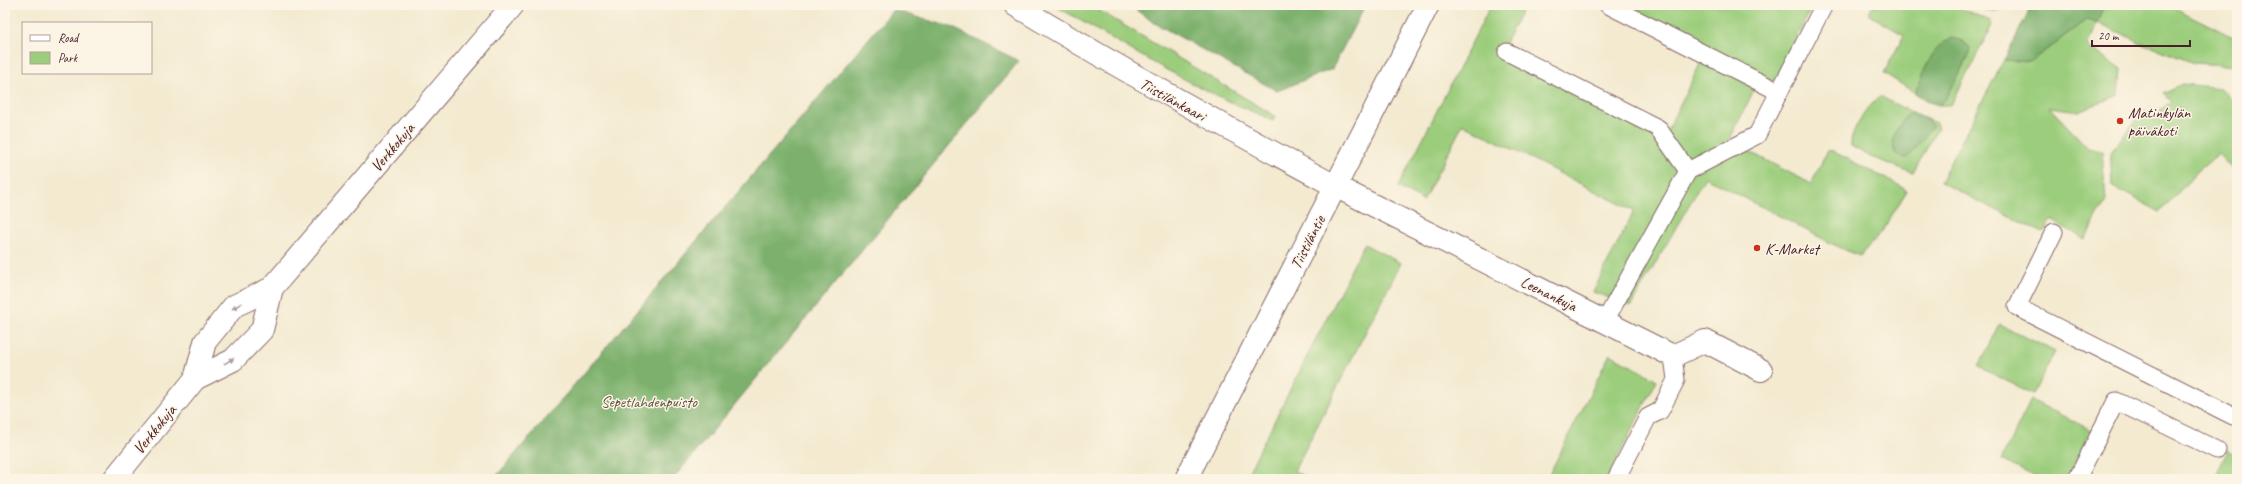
<svg xmlns="http://www.w3.org/2000/svg" width="2242" height="484" font-family="Caveat,sans-serif">
<style>
.green{fill:#9bcd7c;stroke:#727654}
.forest{fill:#7cb06c;stroke:#63684c}
.lines{fill:none;stroke-linecap:round;stroke-linejoin:round}
.service-casing{stroke:#856665;stroke-width:19}
.minor-casing{stroke:#856665;stroke-width:24}
.tertiary-casing{stroke:#856665;stroke-width:24}
.service{stroke:#fff;stroke-width:17}
.minor{stroke:#fff;stroke-width:22}
.tertiary{stroke:#fff;stroke-width:22}
.oneway{fill:#ae9aa0}
.poi-dot{fill:#c8321e;stroke:#fcf5e5;stroke-width:1.5}
.labels{text-anchor:middle;stroke-width:3;stroke-linejoin:round;paint-order:stroke}
.street-label{font-size:16px;fill:#4a1f2b;stroke:#fcf5e5}
.poi-label{font-size:16px;fill:#4a1f2b;stroke:#fcf5e5;text-anchor:start}
.park-label{font-size:16px;fill:#625343;stroke:#fcf5e5}
</style>
<rect width="100%" height="100%" fill="#fcf5e5"/>
<filter id="ink" filterUnits="userSpaceOnUse"><feTurbulence type="fractalNoise" baseFrequency=".025" numOctaves="2"/><feDisplacementMap in="SourceGraphic" scale="8" xChannelSelector="R" yChannelSelector="G"/><feConvolveMatrix kernelMatrix="1 2 1 2 8 2 1 2 1" color-interpolation-filters="sRGB"/></filter>
<filter id="wash" filterUnits="userSpaceOnUse"><feTurbulence type="fractalNoise" baseFrequency=".012" numOctaves="4" result="noise"/><feDisplacementMap in="SourceGraphic" scale="16" xChannelSelector="R" yChannelSelector="G"/><feGaussianBlur stdDeviation="0.9" result="paint"/><feColorMatrix in="noise" values="0 0 0 0 0 0 0 0 0 0 0 0 0 0 0 0 0 1.4 0 .05"/><feComposite in="paint" operator="in"/></filter>
<g filter="url(#wash)">
<rect width="100%" height="100%" fill="#f3ead0"/>
<g class="green">
<path d="M 1054,5 L 1090,5 L 1275,116 L 1273,120 C 1196,90 1126,47 1054,5 Z"/>
<path d="M 1491,5 L 1525,5 L 1499,54 L 1664,137 L 1702,60 L 1755,88 L 1729,141 L 1811,184 L 1828,150 L 1832,151 L 1904,188 L 1906,192 L 1883,230 L 1860,256 L 1844,250 L 1705,177 L 1631,306 L 1593,292 L 1634,211 L 1463,124 L 1423,201 L 1398,187 Z"/>
<path d="M 1631,5 L 1813,5 L 1774,82 L 1629,9 Z"/>
<path d="M 1873,5 L 1954,5 L 1990,21 L 1992,25 L 1987,35 L 1952,103 L 1949,105 L 1939,105 L 1946,99 L 1968,56 L 1933,54 L 1915,93 L 1884,73 L 1904,35 L 1868,14 Z"/>
<path d="M 1974,5 L 2002,5 L 1997,11 L 1986,10 Z"/>
<path d="M 2104,5 L 2169,5 L 2237,39 L 2237,66 L 2194,63 L 2139,42 L 2097,22 L 2088,46 L 2121,69 L 2119,95 L 2079,111 L 2049,107 L 2088,148 L 2102,151 L 2106,201 L 2085,239 L 2051,220 L 2043,233 L 1940,182 L 2004,60 L 2030,62 L 2087,19 L 2097,21 Z"/>
<path d="M 2182,84 L 2221,88 L 2237,107 L 2237,170 L 2235,172 L 2218,154 L 2198,171 L 2160,212 L 2112,186 L 2110,152 L 2145,110 L 2153,118 L 2171,101 L 2163,93 Z"/>
<path d="M 1880,96 L 1910,112 C 1898,126 1890,134 1895,153 L 1933,126 L 1924,118 L 1936,123 L 1938,128 L 1913,173 L 1871,157 L 1851,146 C 1850,129 1867,108 1880,96 Z"/>
<path d="M 1364,244 L 1401,263 L 1294,471 L 1310,479 L 1245,479 Z"/>
<path d="M 2000,324 L 2055,352 L 2033,394 L 1979,367 Z"/>
<path d="M 1610,354 L 1657,380 L 1607,479 L 1547,479 Z"/>
<path d="M 2031,400 L 2091,430 L 2066,479 L 2040,479 L 2001,460 Z"/>
<path d="M 2228,450 L 2237,455 L 2237,479 L 2214,479 Z"/>
</g>
<g class="forest">
<path d="M 1129,5 L 1365,5 L 1332,69 L 1277,91 L 1153,22 Z"/>
<path d="M 2032,5 L 2104,5 L 2097,22 L 2087,19 L 2030,62 L 2004,60 Z"/>
<path d="M 893,10 L 951,27 L 1019,61 L 673,479 L 494,479 Z"/>
<path d="M 1952,38 L 1963,41 L 1970,49 L 1968,56 L 1946,99 L 1939,105 L 1929,102 L 1915,93 C 1924,73 1930,47 1952,38 Z"/>
<path d="M 1910,112 L 1924,118 L 1933,126 L 1908,158 L 1902,158 L 1895,153 C 1890,135 1898,126 1910,112 Z"/>
</g>
</g>
<g filter="url(#ink)">
<g class="lines">
<defs>
<g id="service">
<path d="M 1608,5 L 1779,92"/>
<path d="M 1507,52 L 1658,128 L 1688,171"/>
<path d="M 2054,232 L 2017,307 L 2233,416 L 2237,416"/>
<path d="M 1605,321 L 1688,171 L 1757,135 L 1824,5"/>
<path d="M 1616,479 L 1648,417 L 1660,411 L 1676,380 L 1673,356"/>
<path d="M 2077,479 L 2116,401 L 2217,450"/>
</g>
<g id="minor">
<path d="M 1335,186 L 1673,356 L 1705,341 L 1761,370"/>
<path d="M 195,379 L 233,360 L 262,330 L 272,288"/>
<path d="M 114,479 L 195,379 L 205,342 L 234,306 L 272,288 L 513,5"/>
</g>
<g id="tertiary">
<path d="M 1015,5 C 1120,69 1227,128 1335,186"/>
<path d="M 1186,479 L 1428,5"/>
</g>
</defs>
<use href="#service" class="service-casing"/>
<use href="#minor" class="minor-casing"/>
<use href="#tertiary" class="tertiary-casing"/>
<use href="#service" class="service"/>
<use href="#minor" class="minor"/>
<use href="#tertiary" class="tertiary"/>
</g>
<defs><path id="oneway-solid" d="M-6-.8H1V-3.2L6.5 0L1 3.2V.8H-6Z"/></defs>
<g class="oneway">
<use href="#oneway-solid" transform="translate(237 306) rotate(148)"/>
<use href="#oneway-solid" transform="translate(229 361) rotate(-31)"/>
</g>
</g>
<g class="poi-dot">
<circle cx="2120" cy="121" r="4"/>
<circle cx="1757" cy="248" r="4"/>
</g>
<g class="labels">
<g class="street-label">
<text transform="translate(1173 99) rotate(29)" y="6">Tiistilänkaari</text>
<text transform="translate(392 147) rotate(-50)" y="6">Verkkokuja</text>
<text transform="translate(1307 242) rotate(-63)" y="6">Tiistiläntie</text>
<text transform="translate(1549 293) rotate(26)" y="6">Leenankuja</text>
<text transform="translate(154 429) rotate(-51)" y="6">Verkkokuja</text>
</g>
<g class="poi-label">
<text x="2128" y="118">Matinkylän<tspan x="2128" dy="18">päiväkoti</tspan></text>
<text x="1765" y="254">K-Market</text>
</g>
<g class="park-label">
<text x="649" y="407">Sepetlahdenpuisto</text>
</g>
</g>
<rect width="2242" height="484" fill="none" stroke="#fcf5e5" stroke-width="20"/>
<rect x="22" y="22" width="130" height="52" fill="#fcf5e5" stroke="#b59f9b"/>
<rect x="30" y="35" width="20" height="6" fill="#ffffff" stroke="#b59f9b"/>
<text x="58" y="42" font-size="12" fill="#4a1f2b">Road</text>
<rect x="30" y="52" width="20" height="12" fill="#9bcd7c" stroke="#b59f9b"/>
<text x="58" y="62" font-size="12" fill="#4a1f2b">Park</text>
<path d="M2092 40v6h98v-6" fill="none" stroke="#4a1f2b" stroke-width="2"/>
<text x="2098" y="40" font-size="12" fill="#4a1f2b" stroke="#fcf5e5" stroke-width="3" paint-order="stroke">20 m</text>
</svg>
